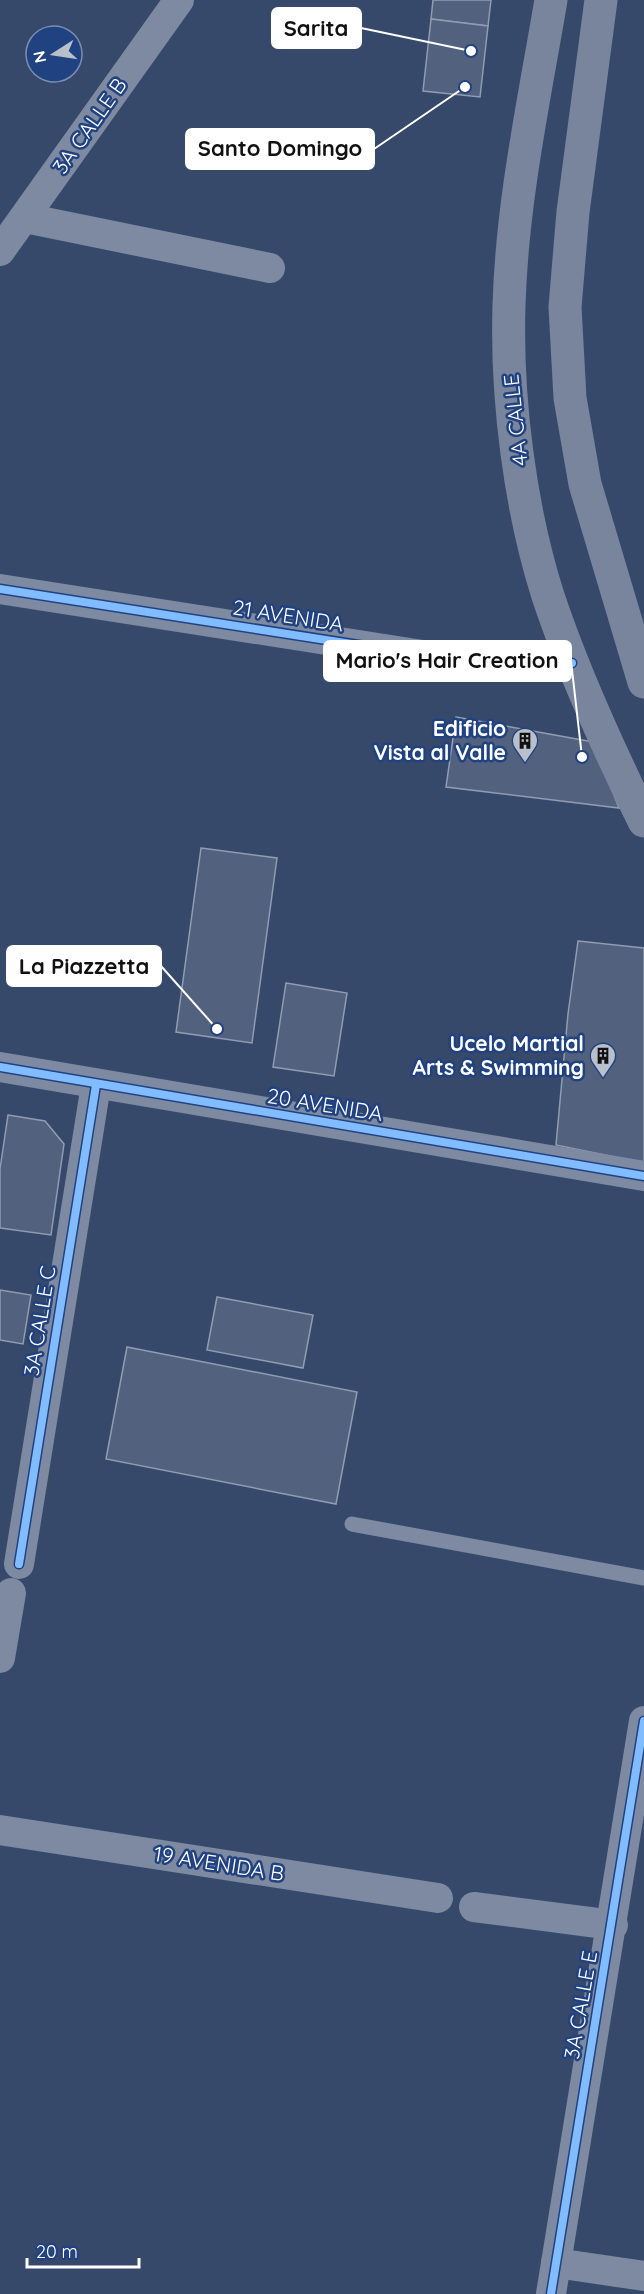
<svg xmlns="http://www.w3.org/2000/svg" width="644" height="2294" font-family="Quicksand,sans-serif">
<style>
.building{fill:#52617d;stroke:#909cb0;stroke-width:1.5}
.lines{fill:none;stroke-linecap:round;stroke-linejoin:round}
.service{stroke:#7d8aa1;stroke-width:15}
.minor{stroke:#7d8aa1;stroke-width:30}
.secondary{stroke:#78859d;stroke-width:33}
.cycleway-casing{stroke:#214281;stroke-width:11}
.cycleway{stroke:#80bcff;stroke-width:8}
.labels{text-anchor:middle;stroke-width:5;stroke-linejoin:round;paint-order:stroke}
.street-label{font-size:21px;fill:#fff;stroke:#214281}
.poi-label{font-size:21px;font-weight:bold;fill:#fff;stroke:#214281;text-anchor:end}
.leader{fill:none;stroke:#fff;stroke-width:2}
.callout-dot{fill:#fff;stroke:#214281;stroke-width:2}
.callout{fill:#fff;stroke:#fff;stroke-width:2}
.callout-label{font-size:22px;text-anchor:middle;font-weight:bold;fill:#111}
</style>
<rect width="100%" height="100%" fill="#37496b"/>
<g class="building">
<path d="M 433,0 L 491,0 L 488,26 L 431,19 Z"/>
<path d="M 431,19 L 488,26 L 480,97 L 423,91 Z"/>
<path d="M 456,717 L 593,742 L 619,808 L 446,787 Z"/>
<path d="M 201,848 L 277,858 L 252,1043 L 176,1032 Z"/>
<path d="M 578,941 L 644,948 L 644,1163 L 556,1145 L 568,1014 Z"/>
<path d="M 286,983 L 347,993 L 334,1076 L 273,1067 Z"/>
<path d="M 8,1115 L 45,1121 L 64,1144 L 51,1235 L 0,1228 L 0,1169 Z"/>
<path d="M 0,1290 L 31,1295 L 23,1344 L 0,1340 Z"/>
<path d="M 217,1297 L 313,1315 L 303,1368 L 207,1350 Z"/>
<path d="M 127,1347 L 357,1392 L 336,1504 L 106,1459 Z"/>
</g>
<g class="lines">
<path class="service" d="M 352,1524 L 644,1578"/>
<g class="minor">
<path d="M 25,218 L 270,268"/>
<path d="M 0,251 L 179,0"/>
<path d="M 0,589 L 480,664 L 572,663"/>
<path d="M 0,1067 L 644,1176"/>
<path d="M 19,1564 L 96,1085"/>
<path d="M 0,1658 L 11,1593"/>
<path d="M 0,1830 L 438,1898"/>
<path d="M 474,1907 L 613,1925"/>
<path d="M 556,2263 L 644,2276"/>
<path d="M 551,2294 L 644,1721"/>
</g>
<g class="secondary">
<path d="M 551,0 C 534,101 512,202 509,305 C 506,398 520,508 548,596 C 574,674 608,748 644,821"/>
<path d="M 601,0 L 573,212 L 565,307 L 570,398 L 585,484 L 644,682"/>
</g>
<defs>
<g id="cycleway">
<path d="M 0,589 L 480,664 L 572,663"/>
<path d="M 0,1067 L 644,1176"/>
<path d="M 19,1564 L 96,1085"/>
<path d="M 551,2294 L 644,1721"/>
</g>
</defs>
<use href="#cycleway" class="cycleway-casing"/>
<use href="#cycleway" class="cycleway"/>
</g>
<defs>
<symbol id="building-pin" viewBox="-11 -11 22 30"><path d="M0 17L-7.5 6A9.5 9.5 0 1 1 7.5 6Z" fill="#b9bfcb" stroke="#214281"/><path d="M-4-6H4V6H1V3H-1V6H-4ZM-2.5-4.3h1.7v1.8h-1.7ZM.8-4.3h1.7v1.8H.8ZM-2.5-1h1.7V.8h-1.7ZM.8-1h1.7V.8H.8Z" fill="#111"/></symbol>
</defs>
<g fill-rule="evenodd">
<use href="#building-pin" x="510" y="726" width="30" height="40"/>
<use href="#building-pin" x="588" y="1041" width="30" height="40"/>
</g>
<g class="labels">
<g class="street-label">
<text transform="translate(90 126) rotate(-55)" y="7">3A CALLE B</text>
<text transform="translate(516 420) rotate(-96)" y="7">4A CALLE</text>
<text transform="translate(288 616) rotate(9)" y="7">21 AVENIDA</text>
<text transform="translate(325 1105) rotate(9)" y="7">20 AVENIDA</text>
<text transform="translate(40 1321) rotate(-81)" y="7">3A CALLE C</text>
<text transform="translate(219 1864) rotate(9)" y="7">19 AVENIDA B</text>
<text transform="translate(581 2005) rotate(-80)" y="7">3A CALLE E</text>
</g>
<g class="poi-label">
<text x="506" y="736">Edificio<tspan x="506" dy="24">Vista al Valle</tspan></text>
<text x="584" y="1051">Ucelo Martial<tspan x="584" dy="24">Arts &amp; Swimming</tspan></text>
</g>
</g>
<path class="leader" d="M471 51L361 28M465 87L374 149M582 757L571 661M217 1029L161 966"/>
<g class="callout-dot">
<circle cx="471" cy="51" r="6"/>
<circle cx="465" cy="87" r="6"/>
<circle cx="582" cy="757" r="6"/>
<circle cx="217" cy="1029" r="6"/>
</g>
<g class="callout">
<rect x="272" y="8" width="89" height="40" rx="6"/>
<rect x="186" y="129" width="188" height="40" rx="6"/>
<rect x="324" y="641" width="247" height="40" rx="6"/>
<rect x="7" y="946" width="154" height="40" rx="6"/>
</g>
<g class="callout-label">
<text x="316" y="36">Sarita</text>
<text x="280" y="156">Santo Domingo</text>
<text x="447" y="668">Mario's Hair Creation</text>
<text x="84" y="974">La Piazzetta</text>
</g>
<g transform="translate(54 54) rotate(258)"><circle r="28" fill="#214281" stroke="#7a8eb3" stroke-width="1.5"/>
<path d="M0-4.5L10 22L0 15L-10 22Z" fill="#b9bfcb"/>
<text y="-9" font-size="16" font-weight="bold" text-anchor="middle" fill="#ffffff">N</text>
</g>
<path d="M27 2258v9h112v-9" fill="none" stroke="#ffffff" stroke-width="3"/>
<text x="36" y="2258" font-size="18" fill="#ffffff" stroke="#214281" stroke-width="4.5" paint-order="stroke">20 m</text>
</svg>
